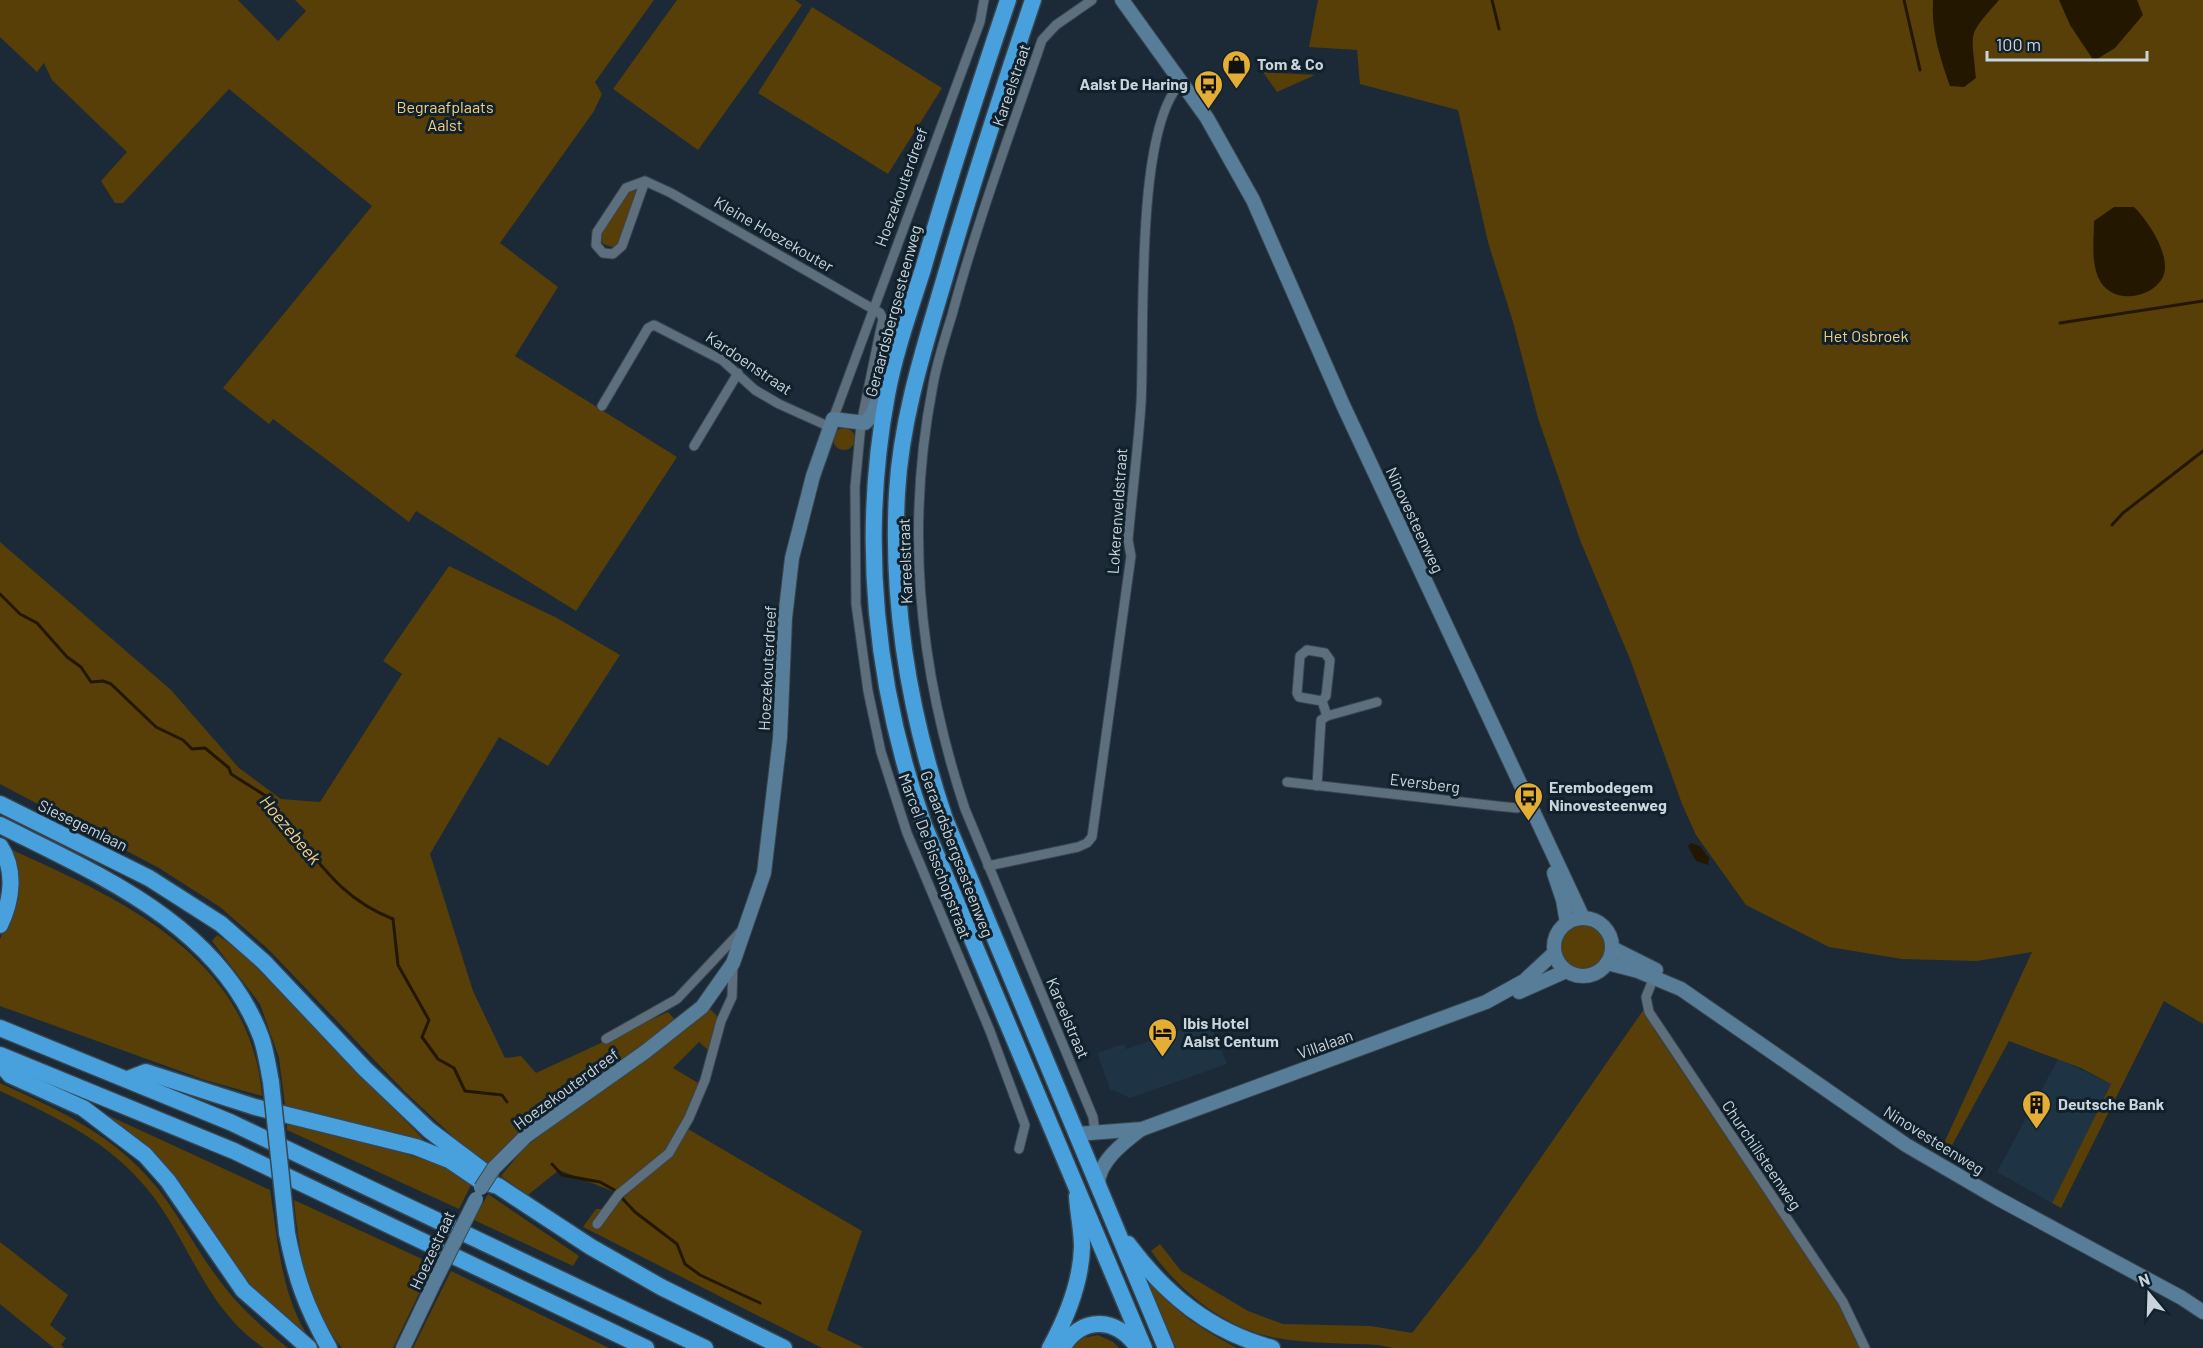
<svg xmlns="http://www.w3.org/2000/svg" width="2203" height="1348" font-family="Barlow,sans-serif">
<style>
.built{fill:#1e3444}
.green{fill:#573f07}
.water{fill:#241700}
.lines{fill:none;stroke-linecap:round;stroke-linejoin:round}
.stream{stroke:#241700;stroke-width:3}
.street-casing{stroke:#38454f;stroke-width:11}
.secondary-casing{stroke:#38454f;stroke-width:16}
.highway-casing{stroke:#38454f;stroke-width:19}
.street{stroke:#5d6e7c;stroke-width:9}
.secondary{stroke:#577d99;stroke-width:14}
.highway{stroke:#48a0dd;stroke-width:16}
.secondary-bridge-casing{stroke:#38454f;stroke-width:16;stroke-linecap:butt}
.highway-bridge-casing{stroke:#38454f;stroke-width:19;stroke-linecap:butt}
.secondary-bridge{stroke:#577d99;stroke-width:14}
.highway-bridge{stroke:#48a0dd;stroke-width:16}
.labels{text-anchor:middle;stroke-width:6;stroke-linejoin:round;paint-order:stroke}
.poi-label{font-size:16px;font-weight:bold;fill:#cad4dc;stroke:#11212c;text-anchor:start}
.street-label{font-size:16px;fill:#cad4dc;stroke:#11212c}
.park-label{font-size:16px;fill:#f7ce7f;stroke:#11212c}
.water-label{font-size:18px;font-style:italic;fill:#f9d082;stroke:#11212c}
</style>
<rect width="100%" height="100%" fill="#1b2a36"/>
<g class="built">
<path d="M 1202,1023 L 1213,1030 L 1227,1064 L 1130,1098 L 1110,1089 L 1097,1053 L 1124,1044 L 1126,1049 Z"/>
<path d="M 2058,1059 L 2111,1084 L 2052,1203 L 1997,1172 Z"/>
</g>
<g class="green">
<path d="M 0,0 L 238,0 L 278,41 L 306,11 L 295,0 L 654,0 L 595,82 L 602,94 L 594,111 L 500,243 L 558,287 L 515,356 L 677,457 L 576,611 L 416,511 L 409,522 L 273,419 L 269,424 L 223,388 L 372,206 L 229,89 L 123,203 L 115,203 L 101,181 L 127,152 L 52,80 L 44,63 L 37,72 L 0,37 Z"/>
<path d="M 677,0 L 795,0 L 802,5 L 698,150 L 613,89 Z"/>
<path d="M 1318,0 L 2203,0 L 2203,1024 L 2164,1001 L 2061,1208 L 2052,1203 L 2111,1084 L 2081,1068 L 2009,1041 L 1951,1147 L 1944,1143 L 2032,952 L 1977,961 L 1902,959 L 1829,947 L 1746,905 L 1696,835 L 1682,804 L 1630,659 L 1580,540 L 1538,418 L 1513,322 L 1488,242 L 1458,110 L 1360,84 L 1357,50 L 1309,47 Z"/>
<path d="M 812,7 L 942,88 L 888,174 L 758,93 Z"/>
<path d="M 1263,72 L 1315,75 L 1277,92 Z"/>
<path d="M 635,190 L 637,195 L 619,244 L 612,247 L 603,244 L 600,236 L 629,193 Z"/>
<circle cx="844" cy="439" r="11"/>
<path d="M 0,542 L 171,690 L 239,768 L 281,799 L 320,802 L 402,674 L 383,661 L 449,566 L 557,618 L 620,655 L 548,766 L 499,737 L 430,854 L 473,991 L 505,1058 L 521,1056 L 536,1073 L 668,1012 L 676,1021 L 518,1133 L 485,1166 L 406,1093 L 268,949 L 220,907 L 159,868 L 0,784 Z"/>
<path d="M 10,849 C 121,899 251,957 262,1096 L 205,1080 L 0,1006 L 0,939 L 13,912 L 19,888 Z"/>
<circle cx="1583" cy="946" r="23"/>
<path d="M 217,935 L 238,949 L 426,1142 L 285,1105 L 279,1058 L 260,1004 L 212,941 Z"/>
<path d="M 709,1008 L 718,1017 L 717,1026 L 708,1050 L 699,1042 L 673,1068 L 700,1084 L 667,1150 L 617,1193 L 559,1170 L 528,1195 L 501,1176 L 524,1148 L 563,1117 L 694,1022 Z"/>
<path d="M 1644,1009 L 1655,1031 L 1839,1304 L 1859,1348 L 1393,1348 L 1378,1345 C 1344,1343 1310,1344 1277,1338 C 1227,1330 1179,1291 1151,1251 L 1160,1244 L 1181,1271 L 1248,1311 L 1283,1324 L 1371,1326 L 1412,1333 L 1479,1247 Z"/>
<path d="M 0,1083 C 54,1108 106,1131 146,1175 C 175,1206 192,1244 217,1277 C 237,1305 261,1327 288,1348 L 264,1348 C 206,1310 190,1242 149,1191 C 109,1141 56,1117 0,1091 Z"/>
<path d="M 105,1114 L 270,1190 C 278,1241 281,1297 311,1341 L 264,1305 Z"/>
<path d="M 287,1121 L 444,1165 L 472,1183 L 459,1209 L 287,1130 Z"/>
<path d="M 688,1129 L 862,1231 L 827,1330 L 864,1348 L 822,1348 L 583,1227 L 596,1209 L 611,1209 L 673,1154 Z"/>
<path d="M 488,1194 L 579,1256 L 573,1266 L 474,1220 Z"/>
<path d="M 294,1200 L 433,1264 L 393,1348 L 342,1348 C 307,1305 299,1253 294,1200 Z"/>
<path d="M 0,1242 L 68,1295 L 50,1325 L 66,1338 L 61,1345 L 64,1348 L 54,1348 L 0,1304 Z"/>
<path d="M 451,1271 L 609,1348 L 413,1348 Z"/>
<path d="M 1151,1282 C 1173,1312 1205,1331 1237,1348 L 1176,1348 L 1148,1284 Z"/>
<path d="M 1098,1335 L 1113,1342 L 1119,1348 L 1072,1348 L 1083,1338 Z"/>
</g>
<g class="water">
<path d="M 1933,0 L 1999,0 C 1966,38 1972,29 1976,78 L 1964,87 L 1950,86 C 1940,58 1931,30 1933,0 Z"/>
<path d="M 2059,0 L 2137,0 L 2143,15 L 2115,48 L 2094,61 L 2070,25 Z"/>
<path d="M 2114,207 L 2134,207 C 2148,221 2166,248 2165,269 C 2163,296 2112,310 2098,277 C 2091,260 2094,239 2094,221 Z"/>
<path d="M 1691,843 L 1700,846 L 1709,858 L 1708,865 L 1696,861 L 1688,846 Z"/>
</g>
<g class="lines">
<g class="stream">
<path d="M 1492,0 L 1499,29"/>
<path d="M 1904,0 L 1920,70"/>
<path d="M 2060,323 L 2203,301"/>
<path d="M 2112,525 L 2123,513 L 2203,451"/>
<path d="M 0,594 L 20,614 L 37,623 L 67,657 L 81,667 L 91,682 L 103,681 L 111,684 L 156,727 L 183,740 L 192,749 L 205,748 L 229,768 L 231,774 L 266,796 L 268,803 C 313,848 330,894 393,919 L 398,965 L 429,1020 L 422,1037 L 438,1059 L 454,1068 L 465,1091 L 502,1095 L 507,1102"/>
<path d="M 552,1164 L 562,1175 L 600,1182 L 616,1191"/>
<path d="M 622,1198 L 635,1212 L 677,1244 L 685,1264 L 700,1275 L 760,1303"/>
</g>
<defs>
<g id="street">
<path d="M 1092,0 L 1056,25 L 1042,40 C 1011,131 977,222 952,315 C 945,338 937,362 933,385 C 905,528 919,671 965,809 L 1093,1117 L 1095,1132"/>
<path d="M 645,181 L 622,246 L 613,254 L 603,253 L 596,245 L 597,232 L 626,188 L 645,181 L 671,193 L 880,313 L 883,319 L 880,332 L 861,424 L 855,487 L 856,604 L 868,691 L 881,752 L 907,833 L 990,1031 L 1025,1125 L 1019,1149"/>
<path d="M 602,406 L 648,328 L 654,325 L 722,360 L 755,390 L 779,404 L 830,427"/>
<path d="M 833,419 L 980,22 L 984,0"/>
<path d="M 694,446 L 738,373"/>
<path d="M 1322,701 L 1299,697 L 1297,693 L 1300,656 L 1307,650 L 1325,653 L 1330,660 L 1326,696 L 1322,701 L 1327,716"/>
<path d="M 1287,782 L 1497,806 L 1517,808 L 1528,804"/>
<path d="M 1317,786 L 1321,720 L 1327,716 L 1377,702"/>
<path d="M 988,866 L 1078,847 L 1087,843 L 1092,837 L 1131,556 L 1128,540 C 1132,495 1138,449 1141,404 C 1145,335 1134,126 1182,82"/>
<path d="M 1656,972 L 1646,997 L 1649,1012 L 1843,1302 L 1865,1348"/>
<path d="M 606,1039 L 677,999 L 743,929"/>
<path d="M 597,1224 L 619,1194 L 669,1153 L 689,1118 L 705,1080 L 721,1021 L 732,997 L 733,963"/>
</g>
<g id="secondary">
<path d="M 1122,0 L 1207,118 L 1253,200 L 1343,405 L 1583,918"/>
<path d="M 1554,873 L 1563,900 L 1567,923"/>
<circle cx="1583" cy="947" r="29"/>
<path d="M 1612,948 L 1656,970"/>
<path d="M 1607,963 L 1638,971 L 1681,989 L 1906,1145 L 1997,1198 L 2182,1298 L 2203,1312"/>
<path d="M 1519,992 L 1566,971"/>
<path d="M 1077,1134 L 1142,1129 L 1486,1002 L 1524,981 L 1554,953"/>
<path d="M 494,1168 L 526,1136 L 645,1052 L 702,1007 L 733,963 L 764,873 L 780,738 L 785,618 L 792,558 L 813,476 L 833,419 L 865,423 C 881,409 874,388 891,375"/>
<path d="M 1098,1185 C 1098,1162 1123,1143 1140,1130"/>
<path d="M 403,1348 L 435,1281"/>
</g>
<g id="highway">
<path d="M 1008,0 C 978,89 949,178 923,269 C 910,310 895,352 887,395 C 860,540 875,687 924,825 L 1144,1348"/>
<path d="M 1033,0 C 1002,92 972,184 945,277 C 924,348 901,419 897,493 C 891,605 909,713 945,819 L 1166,1348"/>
<path d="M 0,804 L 149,878 L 221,924 L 264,962 L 365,1069 L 429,1130 L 490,1176"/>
<path d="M 0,825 C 99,875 219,925 261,1037 C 266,1051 268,1067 271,1082"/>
<path d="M 0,846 C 16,870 12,900 0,925"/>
<path d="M 0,1028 L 230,1122 L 705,1348"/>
<path d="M 0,1055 L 234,1151 L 646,1348"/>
<path d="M 0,1063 L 10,1075 L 83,1108 L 145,1155 L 168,1181 L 243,1290 L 309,1348"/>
<path d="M 128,1079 L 146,1072 L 255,1107 L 416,1147 L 449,1160 L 480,1181 L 498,1186 L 591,1247 L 661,1287 L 784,1348"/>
<path d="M 287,1233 C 296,1279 306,1307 329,1348"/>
<path d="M 1128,1244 C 1166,1295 1210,1331 1272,1348"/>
<path d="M 1050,1348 C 1067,1317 1081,1283 1082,1247 C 1082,1230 1078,1213 1077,1196"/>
<path d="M 1062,1348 C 1082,1315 1117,1317 1138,1348"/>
</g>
</defs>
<use href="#street" class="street-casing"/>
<use href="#secondary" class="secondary-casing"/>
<use href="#highway" class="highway-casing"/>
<use href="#street" class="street"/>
<use href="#secondary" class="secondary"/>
<use href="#highway" class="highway"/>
<defs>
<g id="secondary-bridge">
<path d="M 481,1188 L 494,1168"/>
<path d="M 435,1281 L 476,1199"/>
</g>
<path id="highway-bridge" d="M 271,1082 L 287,1233"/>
</defs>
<use href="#secondary-bridge" class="secondary-bridge-casing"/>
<use href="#highway-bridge" class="highway-bridge-casing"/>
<use href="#secondary-bridge" class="secondary-bridge"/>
<use href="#highway-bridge" class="highway-bridge"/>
</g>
<defs>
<symbol id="shop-pin" viewBox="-11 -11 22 30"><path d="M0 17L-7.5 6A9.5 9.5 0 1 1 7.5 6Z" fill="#e4ae35" stroke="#11212c"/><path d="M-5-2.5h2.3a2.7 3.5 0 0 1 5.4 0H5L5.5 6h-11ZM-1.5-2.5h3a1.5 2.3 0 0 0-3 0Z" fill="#111"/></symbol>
<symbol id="bus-pin" viewBox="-11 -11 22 30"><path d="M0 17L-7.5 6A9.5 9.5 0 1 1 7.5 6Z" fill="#e4ae35" stroke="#11212c"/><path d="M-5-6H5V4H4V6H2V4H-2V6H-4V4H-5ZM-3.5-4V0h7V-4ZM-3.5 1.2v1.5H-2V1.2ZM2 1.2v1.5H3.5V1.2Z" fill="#111"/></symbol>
<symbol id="hotel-pin" viewBox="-11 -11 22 30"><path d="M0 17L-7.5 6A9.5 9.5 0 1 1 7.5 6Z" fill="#e4ae35" stroke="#11212c"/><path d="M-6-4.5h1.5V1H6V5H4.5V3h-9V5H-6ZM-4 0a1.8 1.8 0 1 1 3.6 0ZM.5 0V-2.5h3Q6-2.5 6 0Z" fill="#111"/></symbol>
<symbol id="building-pin" viewBox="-11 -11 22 30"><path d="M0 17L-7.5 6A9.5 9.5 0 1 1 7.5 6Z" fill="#e4ae35" stroke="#11212c"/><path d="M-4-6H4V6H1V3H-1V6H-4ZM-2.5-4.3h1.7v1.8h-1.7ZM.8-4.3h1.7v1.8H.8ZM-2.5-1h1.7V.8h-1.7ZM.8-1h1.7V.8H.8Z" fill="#111"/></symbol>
</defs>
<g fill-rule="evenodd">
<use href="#shop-pin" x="1220" y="48" width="33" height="45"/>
<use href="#bus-pin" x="1192" y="68" width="33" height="45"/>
<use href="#bus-pin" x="1512" y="780" width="33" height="45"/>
<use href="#hotel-pin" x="1146" y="1016" width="33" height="45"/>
<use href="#building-pin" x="2020" y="1088" width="33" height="45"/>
</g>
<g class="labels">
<g class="poi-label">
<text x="1257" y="70">Tom &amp; Co</text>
<text x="1188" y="90" text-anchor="end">Aalst De Haring</text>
<text x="1549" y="793">Erembodegem<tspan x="1549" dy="18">Ninovesteenweg</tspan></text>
<text x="1183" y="1029">Ibis Hotel<tspan x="1183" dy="18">Aalst Centum</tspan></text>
<text x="2058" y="1110">Deutsche Bank</text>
</g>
<g class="street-label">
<text transform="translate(1011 85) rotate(-71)" y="6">Kareelstraat</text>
<text transform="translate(901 187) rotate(-70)" y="6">Hoezekouterdreef</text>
<text transform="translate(774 234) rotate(30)" y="6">Kleine Hoezekouter</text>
<text transform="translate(893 311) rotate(-75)" y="6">Geraardsbergsesteenweg</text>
<text transform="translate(749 363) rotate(34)" y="6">Kardoenstraat</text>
<text transform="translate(1117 511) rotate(-86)" y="6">Lokerenveldstraat</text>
<text transform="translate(1415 520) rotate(65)" y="6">Ninovesteenweg</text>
<text transform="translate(905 561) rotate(-92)" y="6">Kareelstraat</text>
<text transform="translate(767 668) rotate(-87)" y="6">Hoezekouterdreef</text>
<text transform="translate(1425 783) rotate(7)" y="6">Eversberg</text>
<text transform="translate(83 825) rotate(26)" y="6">Siesegemlaan</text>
<text transform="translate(957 854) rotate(69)" y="6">Geraardsbergsesteenweg</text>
<text transform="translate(935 856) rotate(69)" y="6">Marcel De Bisschopstraat</text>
<text transform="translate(1068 1018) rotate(67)" y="6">Kareelstraat</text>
<text transform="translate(1325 1044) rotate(-20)" y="6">Villalaan</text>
<text transform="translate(566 1089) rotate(-36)" y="6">Hoezekouterdreef</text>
<text transform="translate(1934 1140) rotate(32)" y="6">Ninovesteenweg</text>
<text transform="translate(1762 1155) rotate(56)" y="6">Churchillsteenweg</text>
<text transform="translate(432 1250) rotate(-65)" y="6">Hoezestraat</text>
</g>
<g class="park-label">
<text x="445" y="113">Begraafplaats<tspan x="445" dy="18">Aalst</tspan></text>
<text x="1866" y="342">Het Osbroek</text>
</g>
<g class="water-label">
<text transform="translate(290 830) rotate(50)" y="6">Hoezebeek</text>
</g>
</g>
<g transform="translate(2149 1294) rotate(341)" stroke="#11212c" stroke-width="4.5" paint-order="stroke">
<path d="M0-4.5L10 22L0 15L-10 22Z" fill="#cad4dc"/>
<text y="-9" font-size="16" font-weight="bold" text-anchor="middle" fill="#cad4dc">N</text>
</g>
<path d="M1987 51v9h160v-9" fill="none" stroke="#cad4dc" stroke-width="3"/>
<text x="1996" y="51" font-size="18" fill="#cad4dc" stroke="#11212c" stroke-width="4.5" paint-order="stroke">100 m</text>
</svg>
